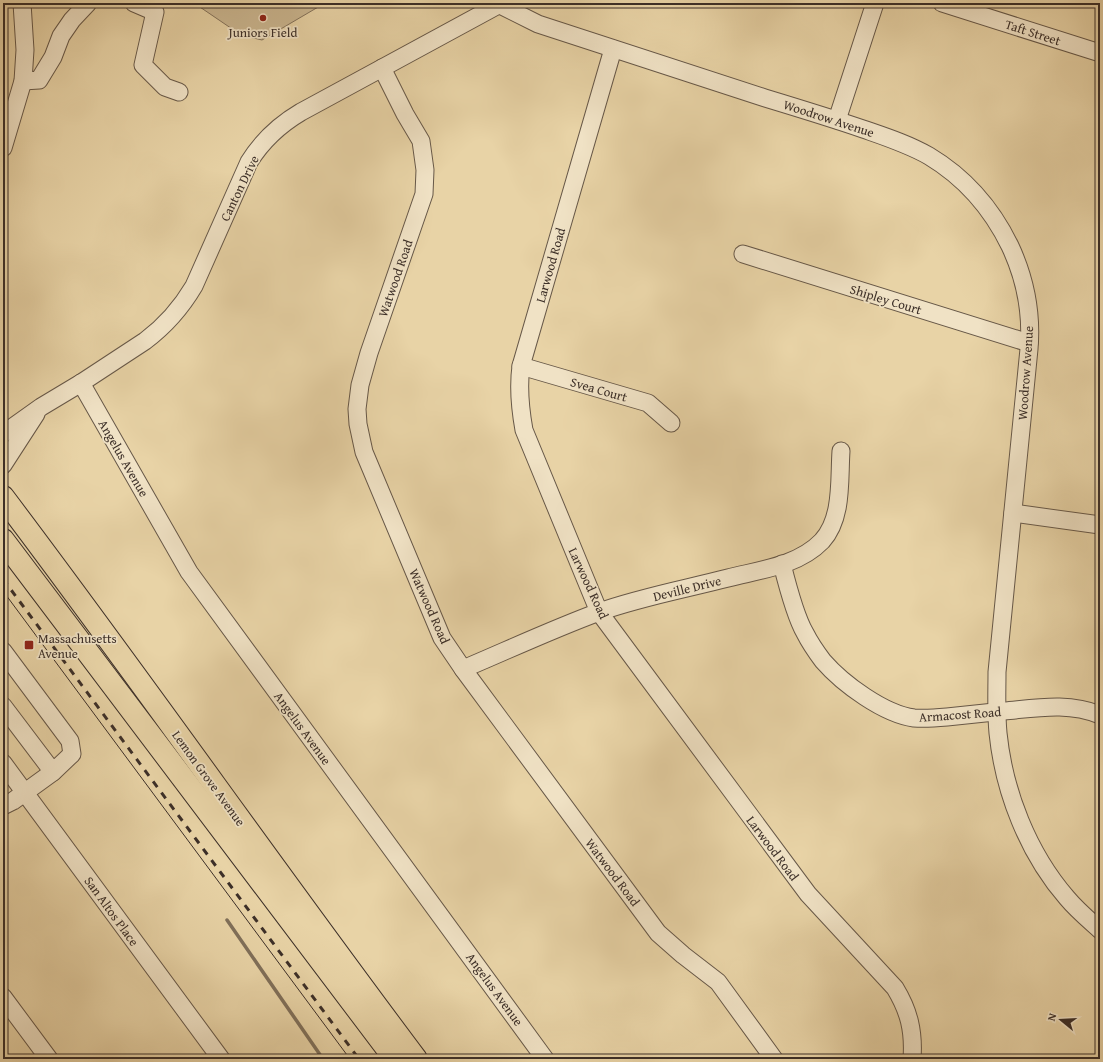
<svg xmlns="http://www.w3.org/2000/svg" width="1103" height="1062" font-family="'Gentium Book Plus',serif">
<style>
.green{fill:#cbb791;stroke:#84735c}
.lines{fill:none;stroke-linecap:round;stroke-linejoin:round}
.stream{stroke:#80705a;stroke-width:3.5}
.minor-casing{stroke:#675848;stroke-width:19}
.major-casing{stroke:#3c2f28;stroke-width:24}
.minor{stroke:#f0e2c5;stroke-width:17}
.major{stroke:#e8d3a6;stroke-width:22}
.tram{stroke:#3c2f28;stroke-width:1}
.rail{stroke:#3c2f28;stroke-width:3;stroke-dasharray:7 7;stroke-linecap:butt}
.poi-dot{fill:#8f2418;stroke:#f0e2c5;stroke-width:1.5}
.labels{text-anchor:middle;stroke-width:3.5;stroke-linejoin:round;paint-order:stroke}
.poi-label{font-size:13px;fill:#3c2f28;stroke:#f0e2c5}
.street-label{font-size:13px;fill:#3c2f28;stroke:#f0e2c5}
</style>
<rect width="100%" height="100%" fill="#e8d3a6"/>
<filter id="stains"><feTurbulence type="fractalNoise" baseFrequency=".005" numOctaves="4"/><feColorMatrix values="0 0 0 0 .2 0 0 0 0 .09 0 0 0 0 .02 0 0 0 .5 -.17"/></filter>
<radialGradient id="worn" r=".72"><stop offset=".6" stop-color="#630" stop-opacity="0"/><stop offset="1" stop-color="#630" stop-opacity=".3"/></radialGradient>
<path class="green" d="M 194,3 L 325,3 L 262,40 L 241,35 Z"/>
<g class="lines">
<path class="stream" d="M 227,920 L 323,1059"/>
<defs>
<g id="minor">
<path d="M 134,3 L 155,12 L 143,65 L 165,87 L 179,92"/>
<path d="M 942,3 L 1100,53"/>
<path d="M 500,5 L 538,24 C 614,49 690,73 765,98 C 798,108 831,118 863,129 C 886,137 908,144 929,156 C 964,177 992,209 1010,246 C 1025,278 1032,314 1029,349 L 997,672 C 997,692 996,712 998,733 C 1004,792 1028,853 1067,898 C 1077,910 1089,920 1100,930"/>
<path d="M 613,49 L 521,366 C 518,388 520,408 524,430 L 599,612 L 808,894 L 895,988 C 909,1011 914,1031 912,1059"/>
<path d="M 382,68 L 405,114 L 421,141 L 425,170 L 424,194 L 369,353 L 360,385 L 357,409 L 358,424 L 364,452 L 442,638 L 463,669 L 658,933 L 683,955 L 718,982 L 774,1059"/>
<path d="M 23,81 L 39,80 L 53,57 L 61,36 L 72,20 L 88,3"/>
<path d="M 837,120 L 875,3"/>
<path d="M 3,148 L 23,81 L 25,50 L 22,3"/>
<path d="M 743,254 L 1029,343"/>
<path d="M 521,366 L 648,403 L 671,423"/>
<path d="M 81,383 L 189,572 L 545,1059"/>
<path d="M 3,434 L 41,407 L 81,383 L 145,341 C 165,326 181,308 194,286 L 249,162 C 262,141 279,125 301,112 L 502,3"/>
<path d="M 3,465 L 36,414"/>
<path d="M 1013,513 L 1100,525"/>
<path d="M 782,564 C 787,584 795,616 805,633 C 810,643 817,653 823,661 C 843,684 884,714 914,718 C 925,719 936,718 947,717 C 966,715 985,713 1004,711 C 1037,708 1069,702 1100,715"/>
<path d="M 3,651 L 70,741 L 72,754 L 53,772 L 3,706"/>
<path d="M 463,669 C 508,650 553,629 599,612 C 641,597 685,589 728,578 C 759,570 798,566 822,541 C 843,518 839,480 841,451"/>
<path d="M 3,763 L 221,1059"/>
<path d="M 3,806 L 13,801 L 53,772"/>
<path d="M 3,997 L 49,1059"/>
</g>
<g id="major">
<path d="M 3,497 C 143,682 276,873 416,1059"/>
<path d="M 3,540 L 395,1059"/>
</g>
</defs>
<use href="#minor" class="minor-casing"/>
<use href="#major" class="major-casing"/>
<use href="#minor" class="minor"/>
<use href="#major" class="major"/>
<path class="tram" d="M 3,591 L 350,1059"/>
<path class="rail" d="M 3,579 L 359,1059"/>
</g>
<g class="poi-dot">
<circle cx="263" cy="18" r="4"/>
<rect x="24" y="640" width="10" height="10" rx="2"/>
</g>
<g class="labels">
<g class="poi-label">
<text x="263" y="37">Juniors Field</text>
<text x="38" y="643" text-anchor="start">Massachusetts<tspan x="38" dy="15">Avenue</tspan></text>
</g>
<g class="street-label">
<text transform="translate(1033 32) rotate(18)" y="5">Taft Street</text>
<text transform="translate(829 118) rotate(18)" y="5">Woodrow Avenue</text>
<text transform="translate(239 188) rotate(-64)" y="5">Canton Drive</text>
<text transform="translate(550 265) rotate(-74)" y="5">Larwood Road</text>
<text transform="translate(395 278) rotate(-71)" y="5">Watwood Road</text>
<text transform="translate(886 299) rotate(17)" y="5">Shipley Court</text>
<text transform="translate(1025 373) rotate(-86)" y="5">Woodrow Avenue</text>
<text transform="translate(599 389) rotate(16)" y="5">Svea Court</text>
<text transform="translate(124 458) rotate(60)" y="5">Angelus Avenue</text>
<text transform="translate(589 583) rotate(65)" y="5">Larwood Road</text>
<text transform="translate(687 588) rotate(-14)" y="5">Deville Drive</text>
<text transform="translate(430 606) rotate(66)" y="5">Watwood Road</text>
<text transform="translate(960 714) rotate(-4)" y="5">Armacost Road</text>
<text transform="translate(303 728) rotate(54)" y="5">Angelus Avenue</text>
<text transform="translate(209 778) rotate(54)" y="5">Lemon Grove Avenue</text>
<text transform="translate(773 848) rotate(53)" y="5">Larwood Road</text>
<text transform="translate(613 872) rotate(53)" y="5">Watwood Road</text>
<text transform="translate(112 911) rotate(54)" y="5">San Altos Place</text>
<text transform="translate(495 989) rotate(54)" y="5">Angelus Avenue</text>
</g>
</g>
<rect width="1103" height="1062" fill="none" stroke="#e8d3a6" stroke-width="16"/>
<rect x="4" y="4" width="1095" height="1054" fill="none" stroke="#3c2f28" stroke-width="2"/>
<rect x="8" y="8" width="1087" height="1046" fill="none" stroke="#3c2f28"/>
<g transform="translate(1061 1020) rotate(288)" stroke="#f0e2c5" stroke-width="3" paint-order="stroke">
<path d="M0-3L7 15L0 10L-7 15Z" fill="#3c2f28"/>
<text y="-6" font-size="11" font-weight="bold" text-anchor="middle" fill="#3c2f28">N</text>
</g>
<rect width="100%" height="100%" filter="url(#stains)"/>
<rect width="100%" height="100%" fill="url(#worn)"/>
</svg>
